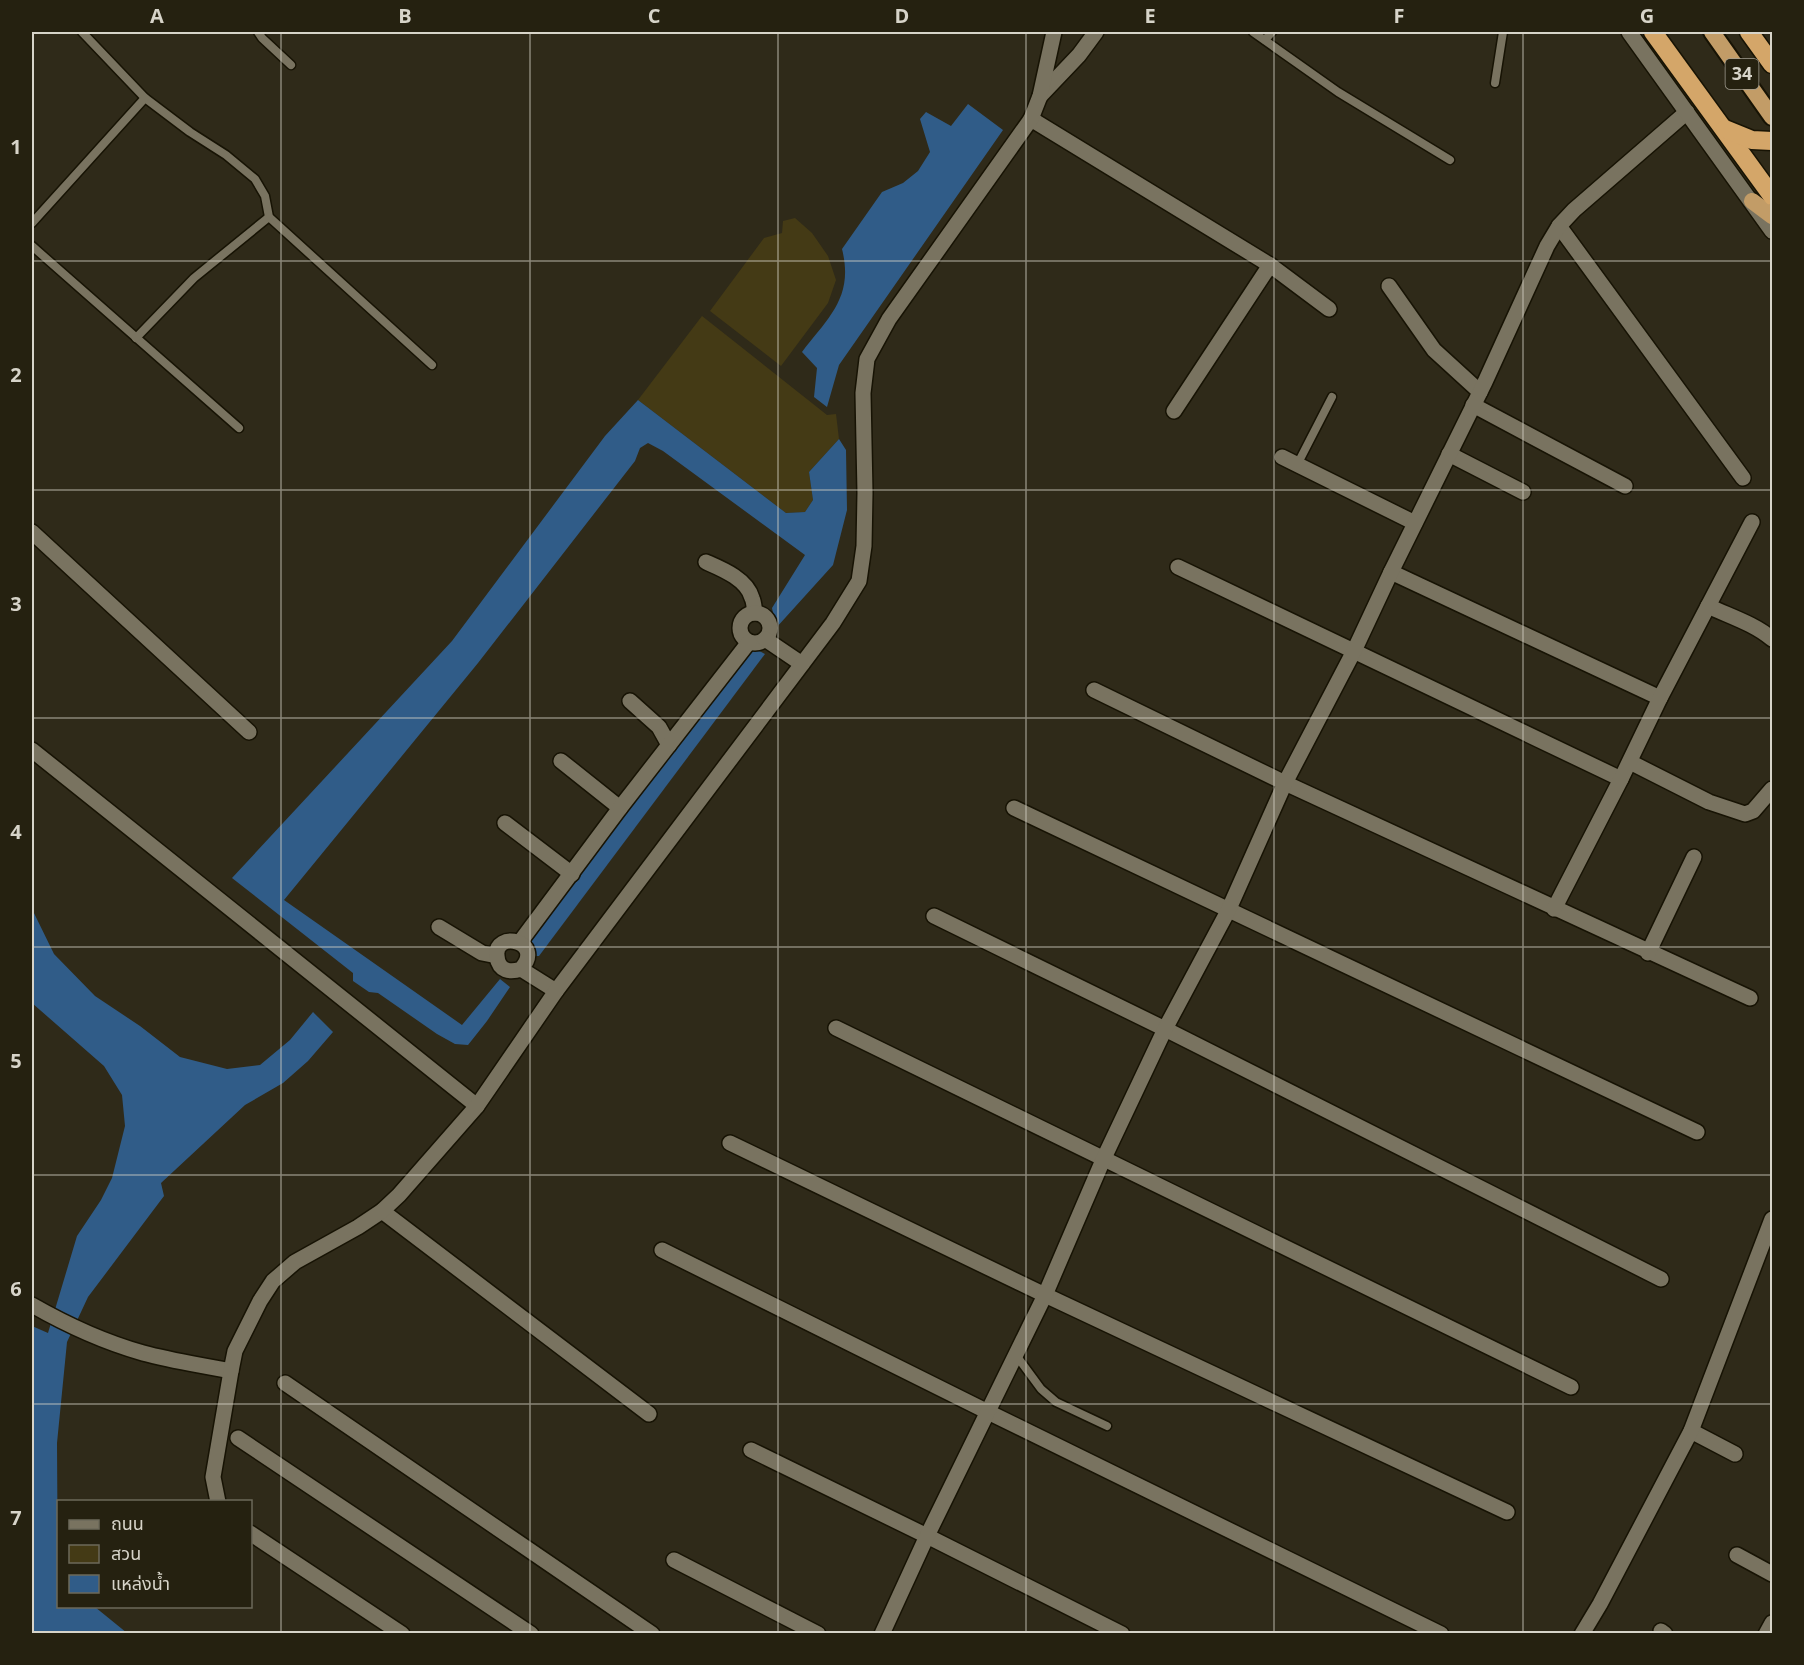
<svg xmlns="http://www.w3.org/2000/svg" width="1804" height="1665" font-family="'Open Sans','Noto Sans Thai',sans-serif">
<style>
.green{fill:#443a15}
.water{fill:#305c88}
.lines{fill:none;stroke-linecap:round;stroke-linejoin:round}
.service-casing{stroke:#171304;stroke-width:11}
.minor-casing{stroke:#171304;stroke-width:18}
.secondary-casing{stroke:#171304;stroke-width:18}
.trunk-casing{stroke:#171304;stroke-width:20}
.motorway-casing{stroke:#171304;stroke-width:21}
.service{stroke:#797360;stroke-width:8}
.minor{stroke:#797360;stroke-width:15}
.secondary{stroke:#797360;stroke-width:15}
.trunk{stroke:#c29c67;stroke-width:16}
.motorway{stroke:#d4a669;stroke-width:18}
.grid{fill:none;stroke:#d7d4c9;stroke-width:1.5;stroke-opacity:0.55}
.labels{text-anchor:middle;stroke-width:4.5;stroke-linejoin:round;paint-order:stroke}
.shield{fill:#252110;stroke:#a29e92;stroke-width:1.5}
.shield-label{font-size:18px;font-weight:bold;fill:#d7d4c9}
.neatline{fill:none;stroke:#d7d4c9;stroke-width:2}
.grid-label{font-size:20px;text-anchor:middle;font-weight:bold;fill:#d7d4c9}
</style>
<rect width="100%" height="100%" fill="#2f2a19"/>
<g class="green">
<path d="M 795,218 L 812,233 L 828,256 L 836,280 L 828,303 L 781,366 L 710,311 L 764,238 L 782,233 L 783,221 Z"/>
<path d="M 702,316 L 827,415 L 836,414 L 839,439 L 809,472 L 813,500 L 805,512 L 786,513 L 638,400 Z"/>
</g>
<g class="water">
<path d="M 968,104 L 1003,130 L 839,365 L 827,407 L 814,397 L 817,368 L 802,352 C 829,317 854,297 842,249 L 882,192 L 903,183 L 918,171 L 930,152 L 920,119 L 926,112 L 951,126 Z"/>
<path d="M 638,400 L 786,513 L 805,512 L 813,500 L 809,472 L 839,439 L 846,450 L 847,510 L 833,565 L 776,628 L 772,608 L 805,555 L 663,451 L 648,443 L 640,448 L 635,461 L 478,663 L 284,900 L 462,1025 L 500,979 L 510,987 L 487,1021 L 468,1045 L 455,1044 L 437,1034 L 378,993 L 369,992 L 353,981 L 353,973 L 232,878 L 452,641 L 605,436 Z"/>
<path d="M 752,647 L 765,654 L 539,956 L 532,956 L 527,948 L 531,935 Z"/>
<path d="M 32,909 L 54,954 L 95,996 L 140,1026 L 180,1057 L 227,1069 L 260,1065 L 290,1040 L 313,1012 L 333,1032 L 308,1061 L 283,1083 L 245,1105 L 161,1183 L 164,1196 L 88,1297 L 67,1342 L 57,1443 L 58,1606 L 95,1607 L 127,1633 L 32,1633 L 32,1326 L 48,1333 L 77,1236 L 101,1200 L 112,1178 L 125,1126 L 122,1095 L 104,1066 L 32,1003 Z"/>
</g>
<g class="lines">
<defs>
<g id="service">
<path d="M 82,32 L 145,98 L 190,132 L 226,155 L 255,179 L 265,196 L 269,217 L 432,365"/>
<path d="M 258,32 L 262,38 L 291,65"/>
<path d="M 1253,32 L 1338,92 L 1450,160"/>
<path d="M 1265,40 L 1272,32"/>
<path d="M 1495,83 L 1503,32"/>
<path d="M 32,223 L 145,98"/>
<path d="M 32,246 L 239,428"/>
<path d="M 136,338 L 194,278 L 269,217"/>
<path d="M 1297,465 L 1332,397"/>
<path d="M 1016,1355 L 1041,1389 L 1056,1402 L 1107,1426"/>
</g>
<g id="minor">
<path d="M 1040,96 L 1079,55 L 1096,32"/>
<path d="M 1031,119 L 1270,265 L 1329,309"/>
<path d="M 1559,226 L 1743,478"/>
<path d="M 1389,286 L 1434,350 L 1480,392"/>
<path d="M 1473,405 L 1625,486"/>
<path d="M 1174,411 L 1270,265"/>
<path d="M 1449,454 L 1523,492"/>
<path d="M 1282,457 L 1415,523"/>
<path d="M 32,532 L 249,732"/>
<path d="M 706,562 C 722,569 747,579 752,598 C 754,602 754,608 755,613"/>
<path d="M 1178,567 L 1621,779"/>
<path d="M 1391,572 L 1660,698"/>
<path d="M 1708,606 C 1729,616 1755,624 1772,639"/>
<circle cx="755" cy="628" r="15"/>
<path d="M 765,639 L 802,664"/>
<path d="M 1094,690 L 1285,783 L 1750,998"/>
<path d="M 630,701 L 659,727 L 669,745"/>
<path d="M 32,750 L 477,1106"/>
<path d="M 561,761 L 620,808"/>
<path d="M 1630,762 L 1709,802 L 1745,814 L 1753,811 L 1772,789"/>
<path d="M 1014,808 L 1697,1132"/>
<path d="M 505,823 L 572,874"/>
<path d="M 1554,909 L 1621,779 L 1660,698 L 1752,522"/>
<path d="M 934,916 L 1165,1029 L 1661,1279"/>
<path d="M 439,927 L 482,953 L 497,956"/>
<path d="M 520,942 L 620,808 L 749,642"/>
<path d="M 1648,953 L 1694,857"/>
<path d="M 521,969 C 546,941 493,929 497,957 C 499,971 510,973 521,969 L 556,991"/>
<path d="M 836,1028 L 1571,1387"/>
<path d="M 730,1143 L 1045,1295 L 1507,1512"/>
<path d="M 382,1211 L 649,1414"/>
<path d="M 662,1250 L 988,1412 L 1441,1634"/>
<path d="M 32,1305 C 67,1325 104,1342 143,1353 C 172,1361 202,1365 231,1371"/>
<path d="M 285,1383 L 652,1634"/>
<path d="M 1691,1431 L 1735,1454"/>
<path d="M 238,1438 L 531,1634"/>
<path d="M 751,1450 L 927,1536 L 1122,1634"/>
<path d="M 218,1502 L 213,1477 L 231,1371 L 235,1351 L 260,1301 L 273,1281 L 295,1262 L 358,1227 L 382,1211 L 399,1195 L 477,1106 L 556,991 L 833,623 L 859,581 L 864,546 L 865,493 L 863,393 L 867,359 L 889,319 L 1031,119 L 1040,96 L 1054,32"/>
<path d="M 250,1533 L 402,1634"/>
<path d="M 1737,1555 L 1772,1574"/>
<path d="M 674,1560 L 818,1634"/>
<path d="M 1661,1631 L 1665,1634"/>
<path d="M 882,1634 L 927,1536 L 1045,1295 L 1103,1160 L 1165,1029 L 1228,911 L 1285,783 L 1354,651 L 1391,572 L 1485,382 L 1547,246 L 1559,226 L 1574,210 L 1687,112"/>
<path d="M 1582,1634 L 1600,1604 L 1691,1431 L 1772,1219"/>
<path d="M 1766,1634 L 1772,1623"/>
</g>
<path id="secondary" d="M 1629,32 L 1772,231"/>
<g id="trunk">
<path d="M 1712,32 L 1772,117"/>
<path d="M 1752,201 L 1772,216"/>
</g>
<g id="motorway">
<path d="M 1653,32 L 1772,196"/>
<path d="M 1749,32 L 1772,64"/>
<path d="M 1725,129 L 1752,140 L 1772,141"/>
</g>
</defs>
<use href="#service" class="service-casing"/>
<use href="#minor" class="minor-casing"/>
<use href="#secondary" class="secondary-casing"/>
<use href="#trunk" class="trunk-casing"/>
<use href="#motorway" class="motorway-casing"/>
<use href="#service" class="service"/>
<use href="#minor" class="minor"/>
<use href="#secondary" class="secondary"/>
<use href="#trunk" class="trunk"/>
<use href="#motorway" class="motorway"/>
</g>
<path class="grid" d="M 281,32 L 281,1634M 530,32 L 530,1634M 778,32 L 778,1634M 1026,32 L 1026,1634M 1274,32 L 1274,1634M 1523,32 L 1523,1634M 32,261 L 1772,261M 32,490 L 1772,490M 32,718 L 1772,718M 32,947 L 1772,947M 32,1175 L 1772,1175M 32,1404 L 1772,1404"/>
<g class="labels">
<rect class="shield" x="1725.5" y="59" width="33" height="30" rx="4.5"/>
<g class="shield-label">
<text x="1742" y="80">34</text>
</g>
</g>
<rect width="1804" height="1665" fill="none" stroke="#252110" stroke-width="66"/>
<rect x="57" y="1500" width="195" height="108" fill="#252110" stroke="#6c695a" stroke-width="1.5"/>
<rect x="69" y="1520" width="30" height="9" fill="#797360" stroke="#6c695a" stroke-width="1.5"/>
<text x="111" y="1530" font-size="18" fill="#d7d4c9">ถนน</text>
<rect x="69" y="1545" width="30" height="18" fill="#443a15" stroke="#6c695a" stroke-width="1.5"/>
<text x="111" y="1560" font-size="18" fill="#d7d4c9">สวน</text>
<rect x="69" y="1575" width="30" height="18" fill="#305c88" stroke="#6c695a" stroke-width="1.5"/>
<text x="111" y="1590" font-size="18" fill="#d7d4c9">แหล่งน้ำ</text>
<rect x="33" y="33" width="1738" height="1599" class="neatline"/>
<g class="grid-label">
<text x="157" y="23">A</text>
<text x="405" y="23">B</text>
<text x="654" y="23">C</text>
<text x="902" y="23">D</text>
<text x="1150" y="23">E</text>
<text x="1399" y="23">F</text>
<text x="1647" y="23">G</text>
<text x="16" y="154">1</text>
<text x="16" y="382">2</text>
<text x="16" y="611">3</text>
<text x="16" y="839">4</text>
<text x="16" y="1068">5</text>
<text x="16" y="1296">6</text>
<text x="16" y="1525">7</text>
</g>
</svg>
